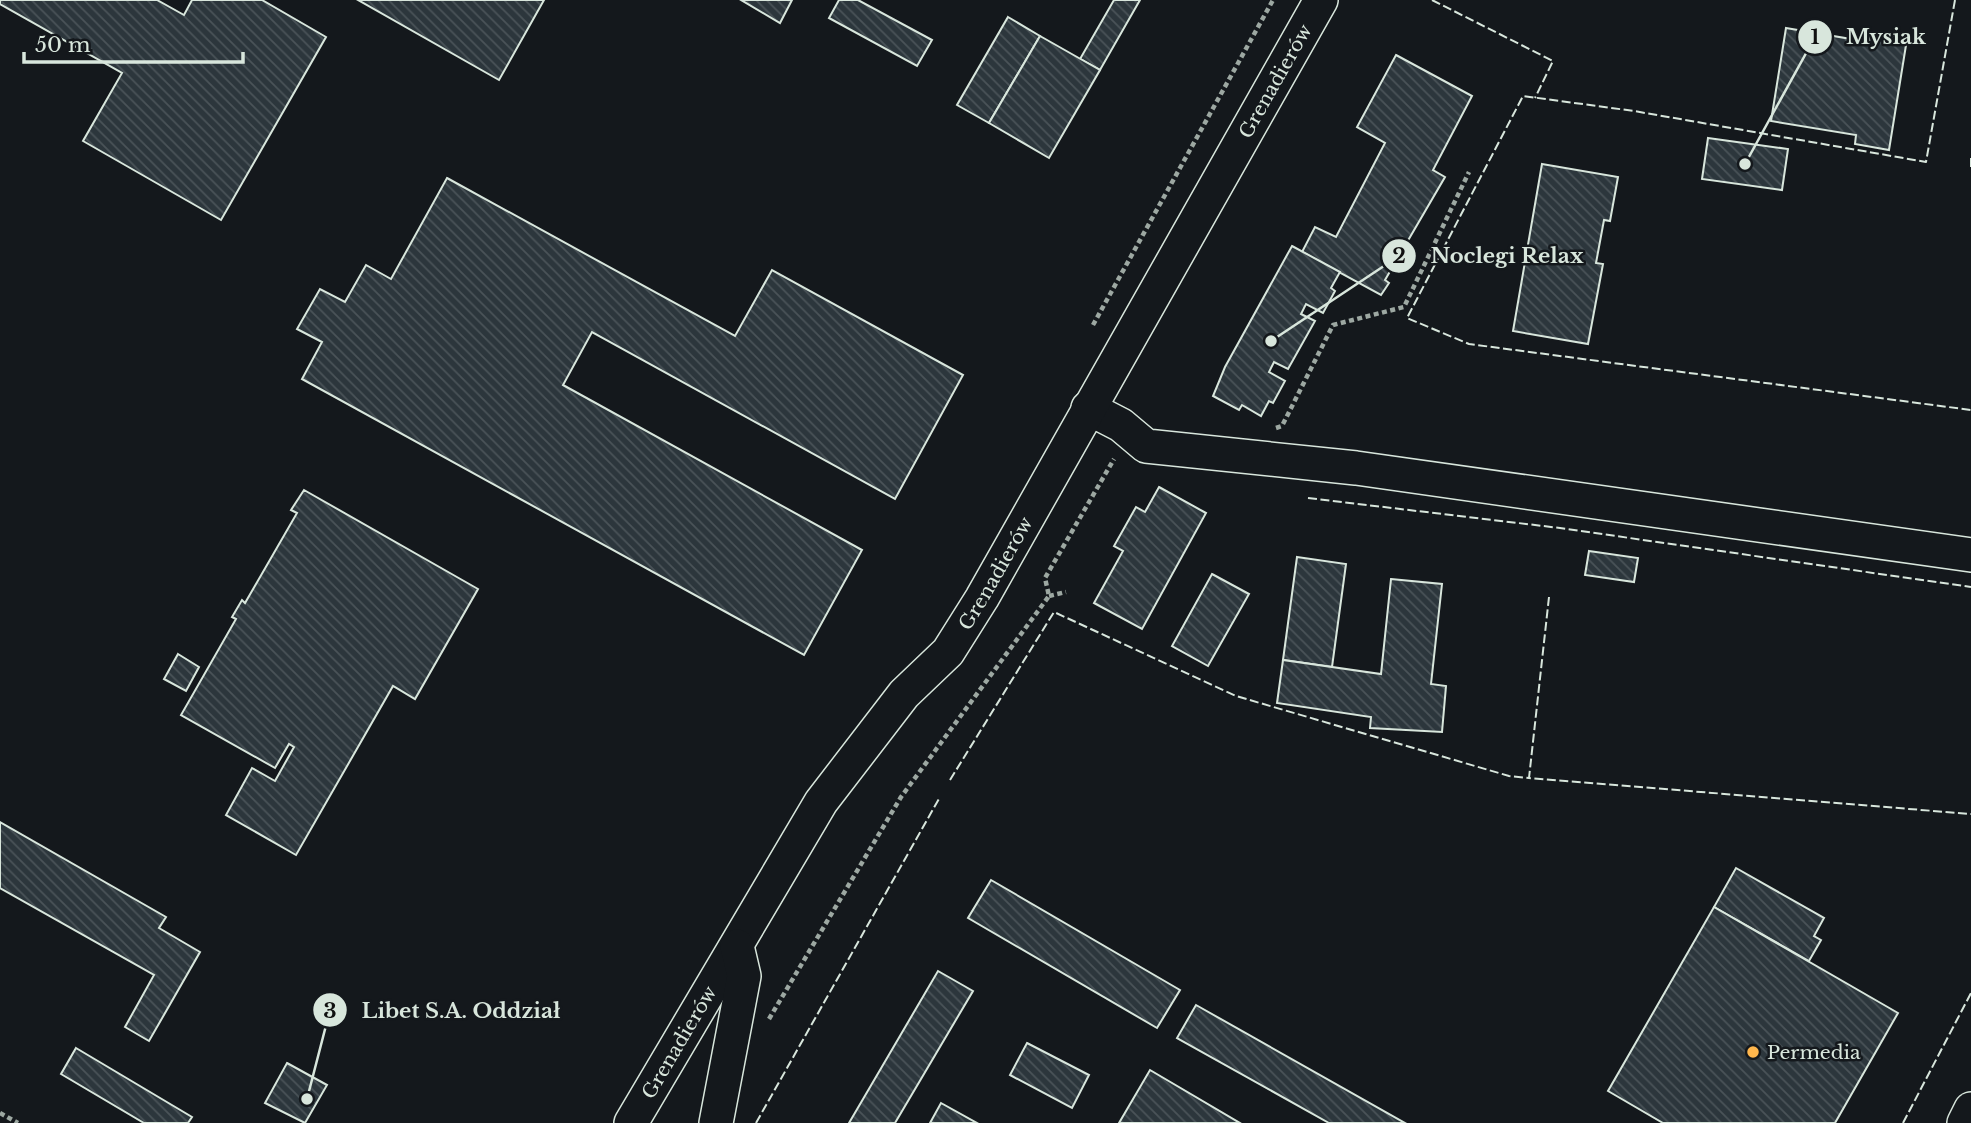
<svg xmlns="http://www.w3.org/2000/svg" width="1971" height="1123" font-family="'Libre Baskerville',serif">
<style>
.building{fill:url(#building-back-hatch);stroke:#d8e6dc;stroke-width:2}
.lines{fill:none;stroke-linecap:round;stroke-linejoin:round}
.minor-casing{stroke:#d8e6dc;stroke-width:36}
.path{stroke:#9da8a2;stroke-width:4.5;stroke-dasharray:5 3.5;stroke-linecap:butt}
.minor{stroke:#14181c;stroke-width:33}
.fence{stroke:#d8e6dc;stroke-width:2;stroke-dasharray:9 3.5;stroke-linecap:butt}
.poi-dot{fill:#ffb74d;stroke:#14181c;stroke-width:2.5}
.labels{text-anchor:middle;stroke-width:5;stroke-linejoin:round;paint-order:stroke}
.street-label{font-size:19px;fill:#d8e6dc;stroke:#14181c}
.poi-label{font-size:19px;fill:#d8e6dc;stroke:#14181c;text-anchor:start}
.leader{fill:none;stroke:#d8e6dc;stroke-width:2.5}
.callout-dot{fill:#d8e6dc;stroke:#14181c;stroke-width:2.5}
.mark-label{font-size:21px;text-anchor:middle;font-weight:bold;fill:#111}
.callout-label{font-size:21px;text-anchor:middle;font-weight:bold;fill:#d8e6dc;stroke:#14181c;stroke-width:5;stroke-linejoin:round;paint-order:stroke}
</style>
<defs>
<pattern id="building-back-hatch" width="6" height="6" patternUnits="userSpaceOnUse" patternTransform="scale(1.75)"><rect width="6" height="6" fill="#2c363c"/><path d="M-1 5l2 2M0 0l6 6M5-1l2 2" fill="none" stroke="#4a5358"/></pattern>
</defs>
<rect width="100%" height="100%" fill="#14181c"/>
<g class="building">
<path d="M 0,0 L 157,0 L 184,15 L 192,0 L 262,0 L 326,37 L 221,220 L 83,141 L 122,73 L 0,4 Z"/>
<path d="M 358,0 L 544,0 L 499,80 Z"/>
<path d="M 741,0 L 792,0 L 780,23 Z"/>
<path d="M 839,0 L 858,0 L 932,40 L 917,66 L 829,18 Z"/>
<path d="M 1114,0 L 1140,0 L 1100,70 L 1080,59 Z"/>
<path d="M 1008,17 L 1040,36 L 989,123 L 957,105 Z"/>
<path d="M 1786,28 L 1869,42 L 1870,33 L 1907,39 L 1889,150 L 1855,144 L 1856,135 L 1771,121 Z"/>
<path d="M 1040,36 L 1100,70 L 1049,158 L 989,123 Z"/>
<path d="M 1396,55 L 1472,96 L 1433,170 L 1445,177 L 1385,280 L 1389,283 L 1381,295 L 1302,252 L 1315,227 L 1336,237 L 1385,143 L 1357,127 Z"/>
<path d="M 1708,138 L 1788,149 L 1782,190 L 1702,179 Z"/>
<path d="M 1542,164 L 1618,177 L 1610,221 L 1604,220 L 1596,263 L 1603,264 L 1588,344 L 1513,331 Z"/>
<path d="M 447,178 L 735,336 L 772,270 L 963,375 L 895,499 L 592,332 L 563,385 L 862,550 L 804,655 L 302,379 L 322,342 L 297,329 L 320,289 L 345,302 L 366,265 L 391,279 Z"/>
<path d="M 1292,246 L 1340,272 L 1331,288 L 1335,291 L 1323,313 L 1306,304 L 1301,314 L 1315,321 L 1288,369 L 1274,362 L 1269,372 L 1285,381 L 1273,403 L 1269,401 L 1261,416 L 1242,405 L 1239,410 L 1213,396 L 1225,367 Z"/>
<path d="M 1159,487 L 1206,513 L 1142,629 L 1094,603 L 1123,551 L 1114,546 L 1136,507 L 1145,512 Z"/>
<path d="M 304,490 L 478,589 L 415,699 L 393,686 L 296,855 L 226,815 L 252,768 L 275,781 L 294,747 L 289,744 L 275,768 L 181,715 L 236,619 L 232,617 L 242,600 L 245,603 L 297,513 L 291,510 Z"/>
<path d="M 1589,551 L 1638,558 L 1634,582 L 1585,575 Z"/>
<path d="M 1297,557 L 1346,564 L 1332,667 L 1283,660 Z"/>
<path d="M 1212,574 L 1249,594 L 1208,666 L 1172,646 Z"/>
<path d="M 1391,579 L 1442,584 L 1431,684 L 1446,686 L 1442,732 L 1370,728 L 1371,717 L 1277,703 L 1283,660 L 1381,674 Z"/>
<path d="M 178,654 L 199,667 L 186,691 L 164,679 Z"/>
<path d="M 0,822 L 166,917 L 159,928 L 200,952 L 149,1041 L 125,1027 L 154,975 L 0,888 Z"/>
<path d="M 1736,868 L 1824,918 L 1814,936 L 1821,940 L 1809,961 L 1714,907 Z"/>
<path d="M 991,880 L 1180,990 L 1157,1028 L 968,918 Z"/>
<path d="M 1714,907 L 1898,1013 L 1835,1123 L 1663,1123 L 1608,1091 Z"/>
<path d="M 938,971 L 973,991 L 895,1123 L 849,1123 Z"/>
<path d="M 1196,1005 L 1405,1123 L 1329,1123 L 1177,1038 Z"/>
<path d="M 1027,1043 L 1089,1075 L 1072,1108 L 1010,1075 Z"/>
<path d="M 76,1048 L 192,1117 L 188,1123 L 144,1123 L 61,1074 Z"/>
<path d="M 287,1063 L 327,1085 L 305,1123 L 265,1103 Z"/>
<path d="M 1150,1070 L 1240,1123 L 1119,1123 Z"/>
<path d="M 941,1103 L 977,1123 L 930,1123 Z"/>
</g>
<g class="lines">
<defs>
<g id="minor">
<path d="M 1088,408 L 1121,425 L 1146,446 L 1356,468 L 1971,555"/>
<path id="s1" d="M 631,1123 L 821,802 L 904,694 L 948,652 L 982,598 L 1321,0"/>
<path d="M 716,1123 L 744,976 L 737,946"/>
<path d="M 1964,1123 L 1971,1109"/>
</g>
</defs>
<use href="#minor" class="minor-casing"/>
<g class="path">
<path d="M 1093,325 L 1273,0"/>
<path d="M 1276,428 L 1282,426 L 1333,325 L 1404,307 L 1469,172"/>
<path d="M 1049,596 L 1066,592"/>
<path d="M 769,1019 L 901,797 L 1049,596 L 1045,578 L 1114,459"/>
<path d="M 0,1113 L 18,1123"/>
</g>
<use href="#minor" class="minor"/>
<g class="fence">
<path d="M 1432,0 L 1553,61 L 1535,98"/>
<path d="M 1955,0 L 1926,162 L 1634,111 L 1523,96 L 1407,318 L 1469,344 L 1971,410"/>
<path d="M 1971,158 L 1971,169"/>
<path d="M 1308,498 L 1560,528 L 1971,587"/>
<path d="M 1549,597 L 1529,778 L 1971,814"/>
<path d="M 950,780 L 1054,612 L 1236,696 L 1509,776 L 1529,778"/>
<path d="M 756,1123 L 940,797"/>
<path d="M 1903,1123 L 1971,993"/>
</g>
</g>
<circle class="poi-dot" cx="1753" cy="1052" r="7"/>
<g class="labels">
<g class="street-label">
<text dy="7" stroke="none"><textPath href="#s1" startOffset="1228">Grenadierów</textPath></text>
<text dy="7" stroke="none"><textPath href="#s1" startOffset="662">Grenadierów</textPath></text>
<text dy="7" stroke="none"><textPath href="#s1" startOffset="94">Grenadierów</textPath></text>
</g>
<g class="poi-label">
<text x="1767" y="1059">Permedia</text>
</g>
</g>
<path class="leader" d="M1745 164L1815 37M1271 341L1399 256M307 1099L330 1010"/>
<g class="callout-dot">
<circle cx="1745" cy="164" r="7"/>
<circle cx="1271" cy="341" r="7"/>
<circle cx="307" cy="1099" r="7"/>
<circle cx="1815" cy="37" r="18"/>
<circle cx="1399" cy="256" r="18"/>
<circle cx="330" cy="1010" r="18"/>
</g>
<g class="mark-label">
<text x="1815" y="44">1</text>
<text x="1399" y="263">2</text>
<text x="330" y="1018">3</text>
</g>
<g class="callout-label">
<text x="1886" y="44">Mysiak</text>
<text x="1507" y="263">Noclegi Relax</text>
<text x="461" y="1018">Libet S.A. Oddział</text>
</g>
<path d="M24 52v10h219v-10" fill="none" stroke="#d8e6dc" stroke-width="3.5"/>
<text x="35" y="52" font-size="21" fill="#d8e6dc" stroke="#14181c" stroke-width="5" paint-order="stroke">50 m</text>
</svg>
